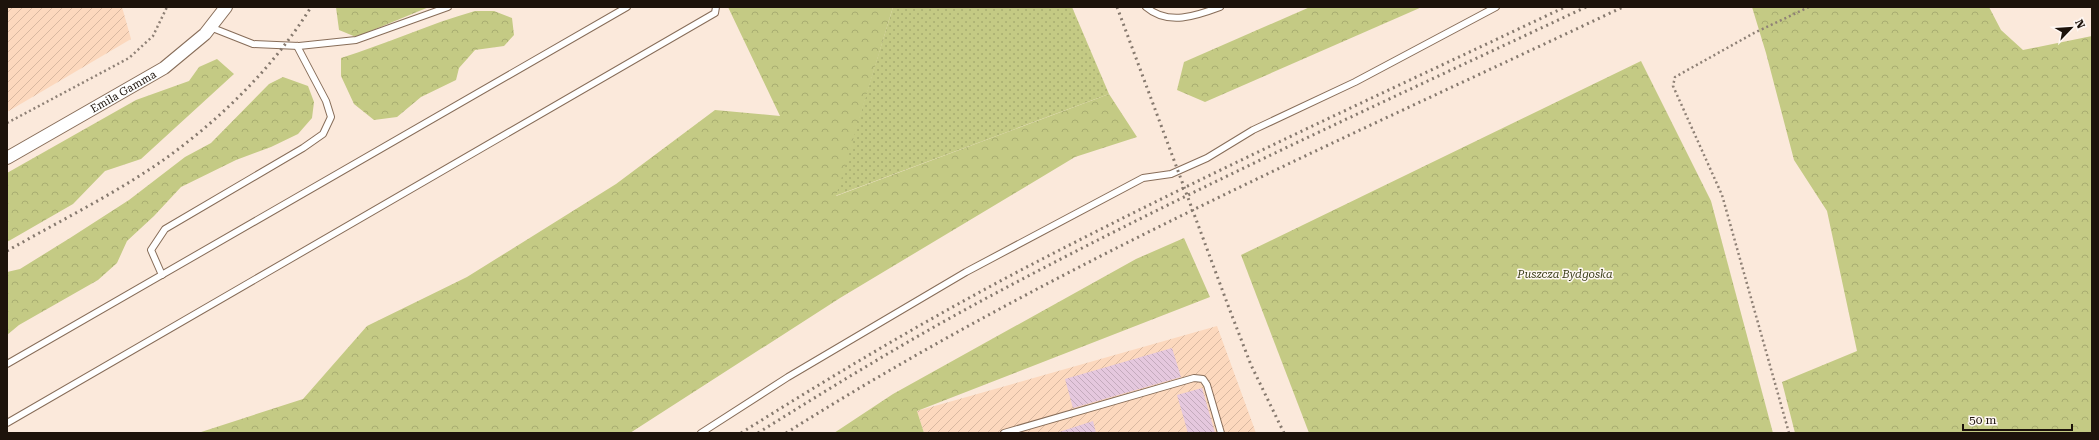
<svg xmlns="http://www.w3.org/2000/svg" width="2099" height="440" font-family="'Roboto Serif',serif">
<style>
.industrial{fill:url(#industrial-furrows)}
.green{fill:url(#green-dots)}
.forest{fill:url(#forest-crowns)}
.building{fill:url(#building-back-hatch)}
.lines{fill:none;stroke-linecap:round;stroke-linejoin:round}
.service-casing{stroke:#876d59;stroke-width:8}
.minor-casing{stroke:#876d59;stroke-width:14}
.path{stroke:#8f8176;stroke-width:2.5;stroke-dasharray:2 3;stroke-linecap:butt}
.service{stroke:#fff;stroke-width:6}
.minor{stroke:#fff;stroke-width:12}
.rail{stroke:#86796e;stroke-width:3;stroke-dasharray:2 4;stroke-linecap:butt}
.labels{text-anchor:middle;stroke-width:3;stroke-linejoin:round;paint-order:stroke}
.street-label{font-size:11px;fill:#1d130b;stroke:#fff8f4}
.park-label{font-size:11px;font-style:italic;fill:#3b3e18;stroke:#fff8f4}
</style>
<defs>
<pattern id="industrial-furrows" width="10" height="10" patternUnits="userSpaceOnUse"><rect width="10" height="10" fill="#fcd8bd"/><path d="M-1 1l2-2M0 10L10 0M9 11l2-2" fill="none" stroke="#d8b8a1"/></pattern>
<pattern id="green-dots" width="8" height="8" patternUnits="userSpaceOnUse"><rect width="8" height="8" fill="#c4ca84"/><path d="M2 2h.1M6 6h.1" fill="none" stroke="#a8ad71" stroke-width="1.8" stroke-linecap="round"/></pattern>
<pattern id="forest-crowns" width="20" height="18" patternUnits="userSpaceOnUse"><rect width="20" height="18" fill="#c4ca84"/><path d="M2 6a3 3 0 1 1 6 0M12 15a3 3 0 1 1 6 0" fill="none" stroke="#a8ad71"/></pattern>
<pattern id="building-back-hatch" width="6" height="6" patternUnits="userSpaceOnUse"><rect width="6" height="6" fill="#e5c8de"/><path d="M-1 5l2 2M0 0l6 6M5-1l2 2" fill="none" stroke="#c4abbd"/></pattern>
</defs>
<rect width="100%" height="100%" fill="#fbe9db"/>
<g class="industrial">
<path d="M 7,7 L 122,7 L 131,39 L 7,112 Z"/>
<path d="M 1217,326 L 1256,433 L 924,433 L 917,411 Z"/>
</g>
<path class="green" d="M 893,7 L 1072,7 L 1109,94 L 835,196 Z"/>
<g class="forest">
<path d="M 336,7 L 429,7 L 356,37 L 339,30 Z"/>
<path d="M 728,7 L 893,7 L 836,196 L 1109,94 L 1137,137 L 1075,157 L 840,298 L 630,433 L 198,433 L 303,399 L 367,326 L 467,277 L 616,184 L 715,110 L 780,116 Z"/>
<path d="M 1310,7 L 1422,7 L 1205,102 L 1177,90 L 1184,62 Z"/>
<path d="M 1752,7 L 1989,7 L 2001,30 L 2023,50 L 2092,36 L 2092,433 L 1795,433 L 1782,382 L 1857,351 L 1827,211 L 1794,160 L 1766,53 Z"/>
<path d="M 475,11 L 494,11 L 512,18 L 514,35 L 504,46 L 475,50 L 459,68 L 456,80 L 421,97 L 397,117 L 374,120 L 354,104 L 341,76 L 341,58 C 386,44 429,24 475,11 Z"/>
<path d="M 217,59 L 234,74 L 141,159 L 105,171 L 73,204 L 7,242 L 7,173 L 136,100 L 189,81 L 199,67 Z"/>
<path d="M 1641,61 L 1711,201 L 1773,433 L 1309,433 L 1241,255 Z"/>
<path d="M 283,77 L 308,86 L 314,102 L 312,118 L 298,134 L 271,147 L 236,160 L 181,187 L 154,216 L 127,241 L 117,263 L 98,280 L 19,325 L 7,335 L 7,272 L 20,269 L 70,238 L 129,200 L 185,157 L 211,143 L 269,84 Z"/>
<path d="M 1184,238 L 1210,297 L 917,411 L 924,433 L 834,433 L 893,394 L 1136,259 Z"/>
</g>
<g class="building">
<path d="M 1172,348 L 1181,377 L 1073,408 L 1065,379 Z"/>
<path d="M 1202,388 L 1215,433 L 1188,433 L 1177,395 Z"/>
<path d="M 1093,421 L 1096,433 L 1056,433 Z"/>
</g>
<g class="lines">
<defs>
<g id="service">
<path d="M 1146,7 C 1168,26 1196,16 1220,7"/>
<path d="M 210,27 L 253,44 L 299,46 L 356,40 L 448,7"/>
<path d="M 162,275 L 151,250 L 165,229 L 303,148 L 323,134 L 331,117 L 326,101 L 297,46"/>
<path d="M 7,364 L 627,7"/>
<path d="M 7,423 L 715,13 L 716,7"/>
<path d="M 701,433 L 788,377 L 966,272 L 1143,178 L 1171,174 L 1207,158 L 1253,130 L 1355,82 L 1496,7"/>
<path d="M 1004,433 L 1194,378 L 1203,379 L 1207,385 L 1221,433"/>
</g>
<g id="minor">
<path id="s1" d="M 7,158 L 164,68 L 205,34 L 226,7"/>
</g>
</defs>
<use href="#service" class="service-casing"/>
<use href="#minor" class="minor-casing"/>
<g class="path">
<path d="M 7,123 L 129,58 L 153,36 L 167,7"/>
<path d="M 1789,433 L 1722,195 L 1673,86 L 1675,77 L 1754,33 L 1809,7"/>
</g>
<use href="#service" class="service"/>
<use href="#minor" class="minor"/>
<g class="rail">
<path d="M 1117,7 L 1229,308 L 1251,365 L 1284,433"/>
<path d="M 7,251 C 61,220 119,192 169,156 C 225,115 275,65 311,7"/>
<path d="M 741,433 C 843,369 946,308 1052,254 C 1221,167 1394,88 1565,7"/>
<path d="M 758,433 C 836,384 915,336 996,293 C 1189,190 1388,100 1586,7"/>
<path d="M 786,433 C 1051,266 1340,141 1623,7"/>
</g>
</g>
<g class="labels">
<g class="street-label">
<text dy="4" stroke="none"><textPath href="#s1" startOffset="134">Emila Gamma</textPath></text>
</g>
<g class="park-label">
<text x="1565" y="278">Puszcza Bydgoska</text>
</g>
</g>
<rect width="2099" height="440" fill="none" stroke="#1d130b" stroke-width="16"/>
<g transform="translate(2071 28) rotate(65)" stroke="#fff8f4" stroke-width="3" paint-order="stroke">
<path d="M0-3L7 15L0 10L-7 15Z" fill="#1d130b"/>
<text y="-6" font-size="11" font-weight="bold" text-anchor="middle" fill="#1d130b">N</text>
</g>
<path d="M1963 424v6h109v-6" fill="none" stroke="#1d130b" stroke-width="2"/>
<text x="1969" y="424" font-size="12" fill="#1d130b" stroke="#fff8f4" stroke-width="3" paint-order="stroke">50 m</text>
</svg>
